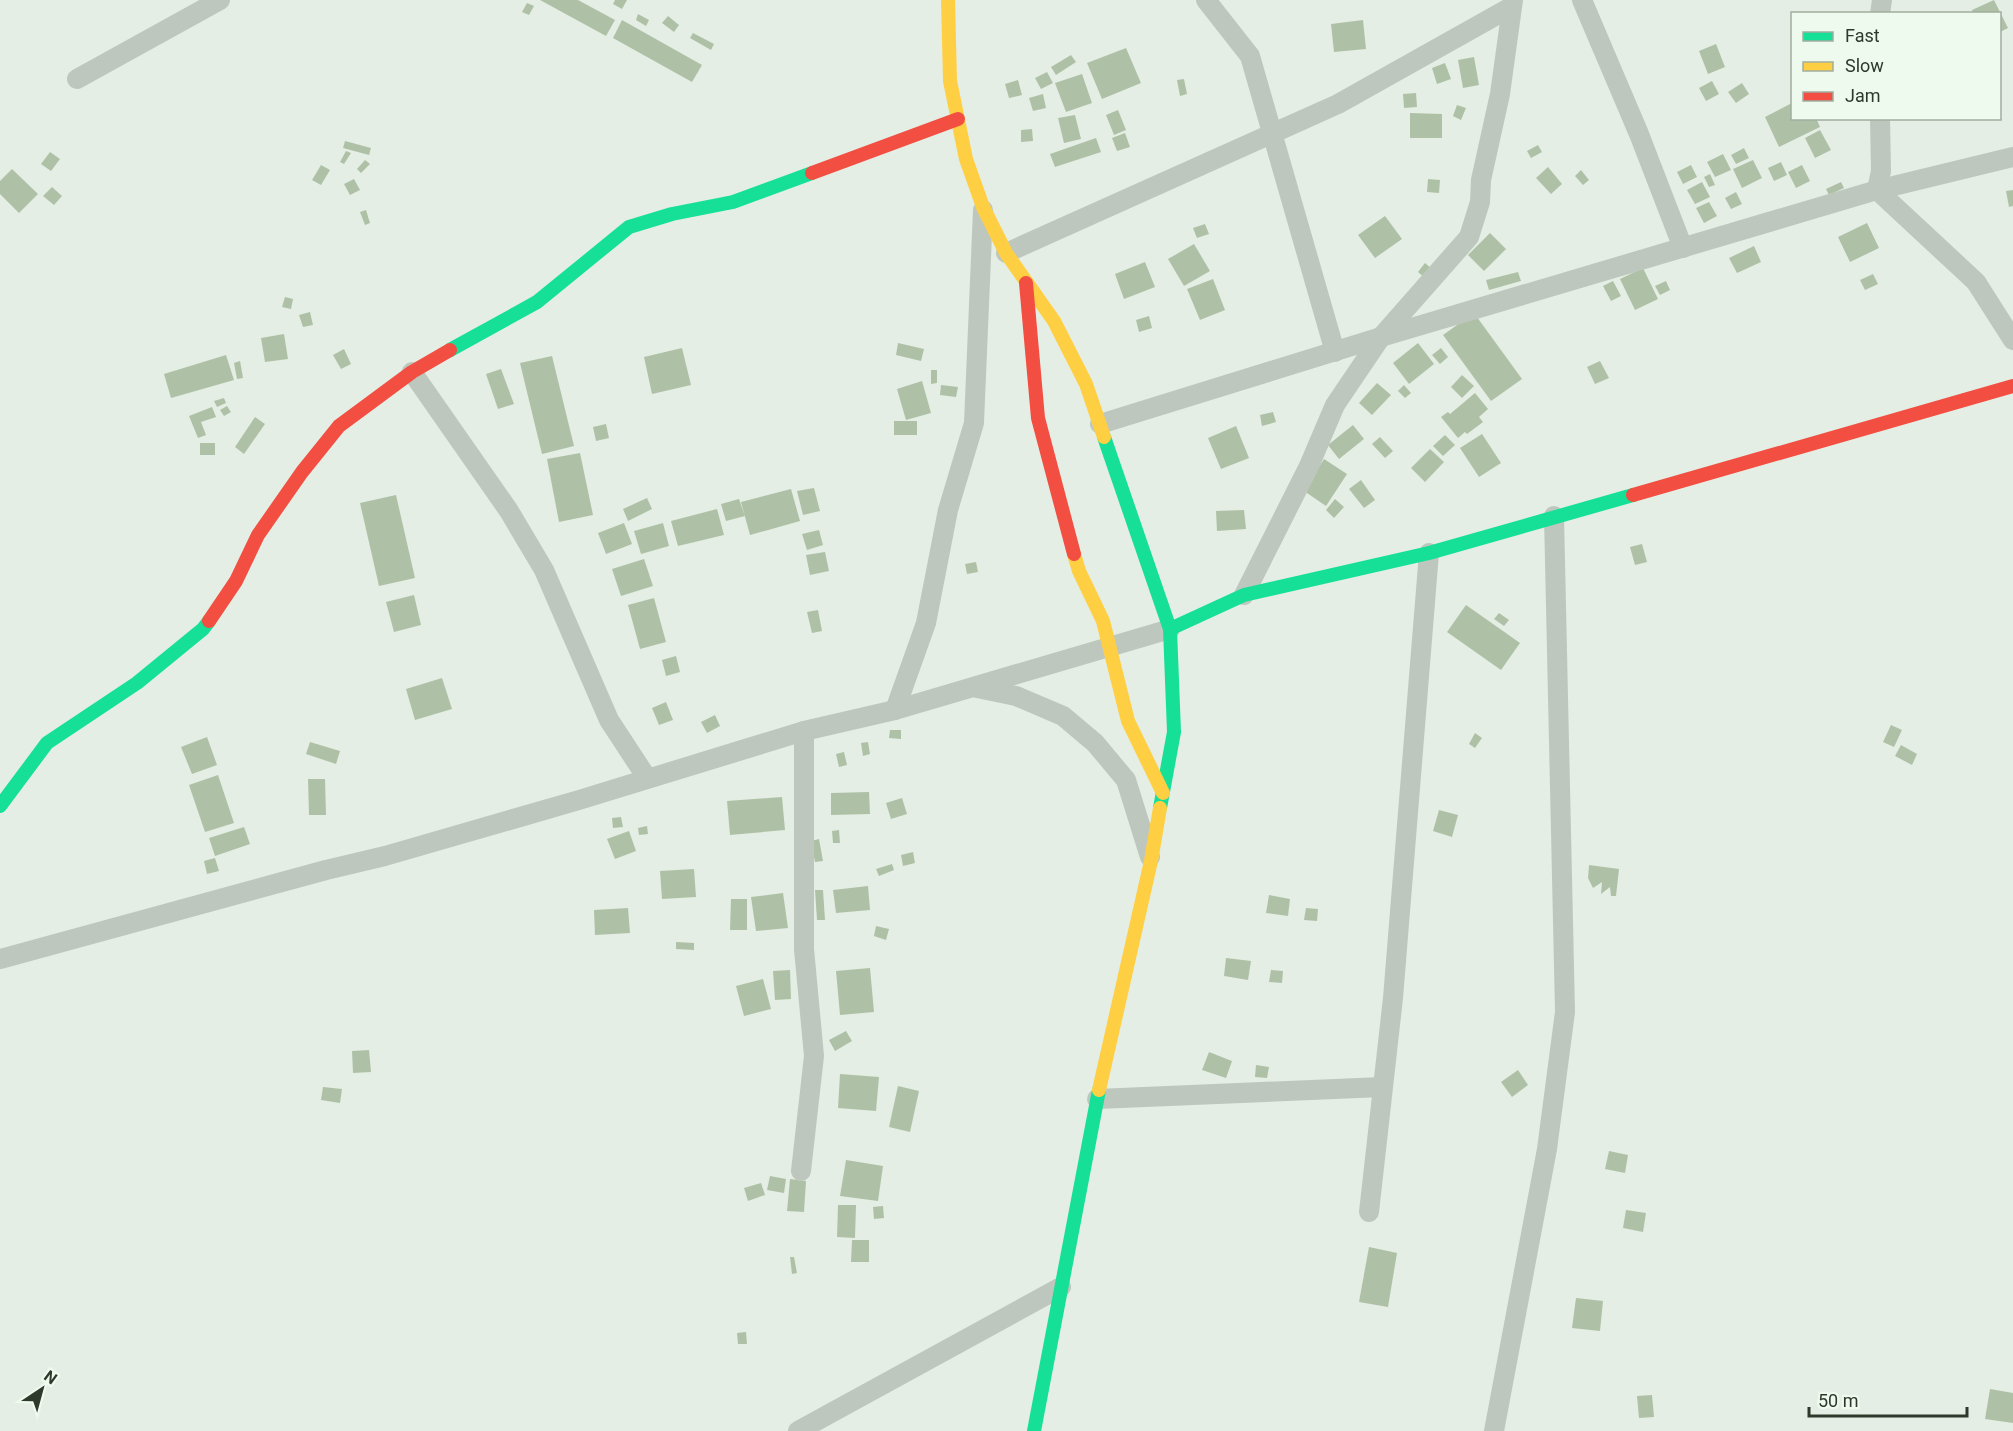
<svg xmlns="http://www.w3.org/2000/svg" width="2013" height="1431" font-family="Roboto,sans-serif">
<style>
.building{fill:#aec1a6}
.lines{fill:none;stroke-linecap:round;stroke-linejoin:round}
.street{stroke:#bec7bd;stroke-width:20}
.fast{stroke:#16e098;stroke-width:14}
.slow{stroke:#ffcf43;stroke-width:14}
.jam{stroke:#f24e42;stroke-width:14}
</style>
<rect width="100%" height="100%" fill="#e4eee4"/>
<g class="building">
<path d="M 540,0 L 578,0 L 615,20 L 606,36 Z"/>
<path d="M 615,0 L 627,0 L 622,9 L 613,4 Z"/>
<path d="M 1994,0 L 2008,28 L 2000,32 L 2000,14 L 1973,14 L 1972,10 Z"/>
<path d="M 527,3 L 534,6 L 529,15 L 522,12 Z"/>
<path d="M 638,14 L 649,20 L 646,26 L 636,20 Z"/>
<path d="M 668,16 L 679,25 L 674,32 L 662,23 Z"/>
<path d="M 622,20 L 702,65 L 692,82 L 613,38 Z"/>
<path d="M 1363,20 L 1366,49 L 1334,52 L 1331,24 Z"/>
<path d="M 693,33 L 714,44 L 711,50 L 690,38 Z"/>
<path d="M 1716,44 L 1725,67 L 1708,74 L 1699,51 Z"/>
<path d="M 1126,48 L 1141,83 L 1102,99 L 1087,63 Z"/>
<path d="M 1071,55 L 1076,62 L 1056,75 L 1051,67 Z"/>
<path d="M 1474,57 L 1479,85 L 1463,88 L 1458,60 Z"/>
<path d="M 1445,63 L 1451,79 L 1437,84 L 1432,68 Z"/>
<path d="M 1047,72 L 1053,83 L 1041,89 L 1035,78 Z"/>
<path d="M 1082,74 L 1092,103 L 1066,112 L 1055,83 Z"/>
<path d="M 1184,79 L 1187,94 L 1180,96 L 1177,80 Z"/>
<path d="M 1018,80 L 1022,95 L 1009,98 L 1005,84 Z"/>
<path d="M 1712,81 L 1719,94 L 1706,101 L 1699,88 Z"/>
<path d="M 1742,83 L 1749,94 L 1736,103 L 1728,92 Z"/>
<path d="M 1416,93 L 1417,107 L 1404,108 L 1403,94 Z"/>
<path d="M 1043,94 L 1046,108 L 1033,111 L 1029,98 Z"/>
<path d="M 1792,103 L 1792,118 L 1816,118 L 1820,127 L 1779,147 L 1765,117 Z"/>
<path d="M 1457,105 L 1466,108 L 1461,120 L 1453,116 Z"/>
<path d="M 1118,110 L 1126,130 L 1114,135 L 1106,115 Z"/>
<path d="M 1410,113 L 1442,114 L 1442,138 L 1410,138 Z"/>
<path d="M 1075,115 L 1081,139 L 1064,143 L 1058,118 Z"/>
<path d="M 1032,129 L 1033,141 L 1021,142 L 1021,130 Z"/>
<path d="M 1820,130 L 1831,150 L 1815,158 L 1805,138 Z"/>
<path d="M 1125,133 L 1130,147 L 1117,151 L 1112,138 Z"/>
<path d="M 1096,138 L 1101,152 L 1055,167 L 1050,154 Z"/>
<path d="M 345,141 L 371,148 L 369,155 L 343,148 Z"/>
<path d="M 1538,145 L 1542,152 L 1531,158 L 1527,151 Z"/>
<path d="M 1744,148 L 1749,158 L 1736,164 L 1731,155 Z"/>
<path d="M 346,151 L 351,153 L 344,164 L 340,162 Z"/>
<path d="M 50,152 L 60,159 L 51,171 L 41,164 Z"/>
<path d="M 1723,154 L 1731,170 L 1715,177 L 1707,162 Z"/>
<path d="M 365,160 L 370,164 L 361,173 L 357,169 Z"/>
<path d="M 1753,160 L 1762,178 L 1742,188 L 1733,169 Z"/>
<path d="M 1781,162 L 1787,175 L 1774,181 L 1768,168 Z"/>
<path d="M 321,165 L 330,170 L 321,185 L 312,180 Z"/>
<path d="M 1691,165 L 1697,177 L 1683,184 L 1677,172 Z"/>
<path d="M 1802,165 L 1810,181 L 1796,188 L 1788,172 Z"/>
<path d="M 1548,167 L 1562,184 L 1551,194 L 1536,178 Z"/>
<path d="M 12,169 L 38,194 L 19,213 L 0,194 L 0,181 Z"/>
<path d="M 1581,170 L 1589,180 L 1583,185 L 1575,176 Z"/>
<path d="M 1710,174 L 1715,185 L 1709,187 L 1704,177 Z"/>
<path d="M 354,179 L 360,190 L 350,195 L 344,184 Z"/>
<path d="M 1428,179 L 1440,180 L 1439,193 L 1427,192 Z"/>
<path d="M 1702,182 L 1710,197 L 1695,204 L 1687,190 Z"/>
<path d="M 1841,182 L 1844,188 L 1829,195 L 1826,189 Z"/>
<path d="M 52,187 L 62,196 L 54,205 L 43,196 Z"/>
<path d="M 2013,190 L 2013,206 L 2009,207 L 2006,191 Z"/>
<path d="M 1736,192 L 1742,204 L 1731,209 L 1725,198 Z"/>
<path d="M 1709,202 L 1717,216 L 1704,223 L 1696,208 Z"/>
<path d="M 366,210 L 370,223 L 365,225 L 360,212 Z"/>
<path d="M 1385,216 L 1402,239 L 1375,258 L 1358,235 Z"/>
<path d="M 1867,223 L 1879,248 L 1850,262 L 1838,237 Z"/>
<path d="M 1205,224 L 1209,234 L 1197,238 L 1193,228 Z"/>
<path d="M 1490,233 L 1506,249 L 1484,271 L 1468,255 Z"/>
<path d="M 1194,244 L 1210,271 L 1184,286 L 1168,259 Z"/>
<path d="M 1754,246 L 1761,262 L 1737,273 L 1729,258 Z"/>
<path d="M 1145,262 L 1155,287 L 1124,299 L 1115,274 Z"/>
<path d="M 1425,263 L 1432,269 L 1425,278 L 1418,272 Z"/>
<path d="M 1643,268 L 1658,299 L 1635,310 L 1620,279 Z"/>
<path d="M 1518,272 L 1521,281 L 1489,290 L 1486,280 Z"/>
<path d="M 1873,274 L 1878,284 L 1865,290 L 1860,280 Z"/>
<path d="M 1213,279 L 1225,310 L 1200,320 L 1187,289 Z"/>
<path d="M 1613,281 L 1621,296 L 1611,301 L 1603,286 Z"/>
<path d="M 1666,281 L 1670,290 L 1660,295 L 1655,286 Z"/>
<path d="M 285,297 L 293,299 L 291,309 L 282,307 Z"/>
<path d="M 310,312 L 313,325 L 303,327 L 299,315 Z"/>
<path d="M 1474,313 L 1522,379 L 1491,401 L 1443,335 Z"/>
<path d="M 1149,316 L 1152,328 L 1139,332 L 1136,320 Z"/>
<path d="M 284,334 L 288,359 L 265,362 L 261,338 Z"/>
<path d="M 898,343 L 924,349 L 921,361 L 896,355 Z"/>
<path d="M 1418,343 L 1434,364 L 1409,384 L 1393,363 Z"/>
<path d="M 682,348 L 691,385 L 652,394 L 644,357 Z"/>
<path d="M 1441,348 L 1448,357 L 1440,364 L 1432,355 Z"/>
<path d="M 344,349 L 351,364 L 341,369 L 333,355 Z"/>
<path d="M 226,355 L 234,380 L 171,398 L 164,374 Z"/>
<path d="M 552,356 L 574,446 L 542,454 L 520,363 Z"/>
<path d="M 240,361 L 243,378 L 237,379 L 234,363 Z"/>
<path d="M 1600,361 L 1609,378 L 1595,384 L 1587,367 Z"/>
<path d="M 501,369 L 514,404 L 498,409 L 486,374 Z"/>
<path d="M 931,370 L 937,370 L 937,383 L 931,384 Z"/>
<path d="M 1462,375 L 1474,386 L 1462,398 L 1451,387 Z"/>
<path d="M 922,381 L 931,413 L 906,420 L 897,389 Z"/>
<path d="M 1377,383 L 1391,395 L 1372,415 L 1359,403 Z"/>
<path d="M 941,385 L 958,387 L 956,397 L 940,395 Z"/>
<path d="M 1404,385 L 1411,393 L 1405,398 L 1398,391 Z"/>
<path d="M 1475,393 L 1488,409 L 1479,417 L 1483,422 L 1467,434 L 1465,432 L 1458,438 L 1441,417 L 1448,412 L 1450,414 Z"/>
<path d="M 224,398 L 226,403 L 217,407 L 214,401 Z"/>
<path d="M 227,406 L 231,412 L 224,416 L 220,410 Z"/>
<path d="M 212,407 L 216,417 L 201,422 L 206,435 L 198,438 L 189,416 Z"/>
<path d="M 1273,412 L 1276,422 L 1262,426 L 1260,415 Z"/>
<path d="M 255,417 L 265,424 L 244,454 L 235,447 Z"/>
<rect x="894" y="421" width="23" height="14"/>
<path d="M 606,424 L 609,438 L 596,441 L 593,427 Z"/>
<path d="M 1353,425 L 1364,439 L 1339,459 L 1328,445 Z"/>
<path d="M 1236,426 L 1249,458 L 1221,469 L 1208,438 Z"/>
<path d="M 1482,434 L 1501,463 L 1479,477 L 1460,448 Z"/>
<path d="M 1445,435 L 1455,445 L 1443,456 L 1433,446 Z"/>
<path d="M 1380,437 L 1393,451 L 1385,458 L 1372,444 Z"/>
<rect x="200" y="443" width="15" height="12"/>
<path d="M 1430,449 L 1444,462 L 1425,482 L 1411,468 Z"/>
<path d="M 580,453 L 593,515 L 559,522 L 547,459 Z"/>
<path d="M 1324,459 L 1347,474 L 1326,506 L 1304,491 Z"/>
<path d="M 1361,480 L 1375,500 L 1364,508 L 1349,489 Z"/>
<path d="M 814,488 L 820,511 L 803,515 L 797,491 Z"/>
<path d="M 791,489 L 800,521 L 750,535 L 741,502 Z"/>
<path d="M 396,495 L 415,578 L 379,586 L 360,503 Z"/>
<path d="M 647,498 L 652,509 L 628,521 L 623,509 Z"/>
<path d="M 739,499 L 745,516 L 726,521 L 721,504 Z"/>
<path d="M 1335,499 L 1344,507 L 1334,518 L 1326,510 Z"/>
<path d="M 717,509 L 724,535 L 678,546 L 671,521 Z"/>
<path d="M 1244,510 L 1246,529 L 1217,531 L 1216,511 Z"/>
<path d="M 624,523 L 632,544 L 606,554 L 598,533 Z"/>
<path d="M 663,523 L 669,546 L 641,554 L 634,531 Z"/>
<path d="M 819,530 L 823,545 L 807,550 L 802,534 Z"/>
<path d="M 1642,544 L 1647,562 L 1635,565 L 1630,547 Z"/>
<path d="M 825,552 L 829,571 L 810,575 L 806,555 Z"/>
<path d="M 644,559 L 653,586 L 621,596 L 612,569 Z"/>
<path d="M 976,562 L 978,572 L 967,574 L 965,564 Z"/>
<path d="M 414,595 L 421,625 L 394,632 L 386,602 Z"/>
<path d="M 654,598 L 666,642 L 640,649 L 628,605 Z"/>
<path d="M 1466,605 L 1520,643 L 1501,670 L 1447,632 Z"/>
<path d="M 818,610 L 822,631 L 812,633 L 807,612 Z"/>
<path d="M 1499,613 L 1509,620 L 1504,626 L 1494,619 Z"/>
<path d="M 676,656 L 680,672 L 666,676 L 662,660 Z"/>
<path d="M 442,678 L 452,709 L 415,720 L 406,689 Z"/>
<path d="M 666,702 L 673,720 L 659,725 L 652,708 Z"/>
<path d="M 715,715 L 720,726 L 707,733 L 701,722 Z"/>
<path d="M 1891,725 L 1902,730 L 1894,747 L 1883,742 Z"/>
<path d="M 890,730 L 901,730 L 901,739 L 889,738 Z"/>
<path d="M 1475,733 L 1482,738 L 1475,748 L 1469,744 Z"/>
<path d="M 207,737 L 217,765 L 192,774 L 181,747 Z"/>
<path d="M 310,742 L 340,751 L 336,764 L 306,754 Z"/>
<path d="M 868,742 L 870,754 L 863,756 L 861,743 Z"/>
<path d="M 1901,745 L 1917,754 L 1912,765 L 1895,756 Z"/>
<path d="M 844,752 L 847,765 L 839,767 L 836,754 Z"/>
<path d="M 218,775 L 234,823 L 205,832 L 189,785 Z"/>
<path d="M 308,779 L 325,779 L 326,815 L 309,815 Z"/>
<path d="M 869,792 L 870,814 L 831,815 L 831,793 Z"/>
<path d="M 782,797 L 785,830 L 730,835 L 727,801 Z"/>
<path d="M 902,798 L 907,814 L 891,819 L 886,803 Z"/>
<path d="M 1439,810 L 1458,815 L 1452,837 L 1433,831 Z"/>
<path d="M 621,817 L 623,827 L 613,828 L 612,818 Z"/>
<path d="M 647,826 L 648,834 L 639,835 L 638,828 Z"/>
<path d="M 244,827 L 250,844 L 215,856 L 209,838 Z"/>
<path d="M 839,830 L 840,843 L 833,843 L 832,831 Z"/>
<path d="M 629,831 L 636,851 L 615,859 L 607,839 Z"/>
<path d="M 819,839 L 823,861 L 815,862 L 811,841 Z"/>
<path d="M 913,852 L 915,863 L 903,866 L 901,855 Z"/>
<path d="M 215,858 L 219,871 L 207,874 L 204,861 Z"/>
<path d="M 892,864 L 894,870 L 879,876 L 876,869 Z"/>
<path d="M 1589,865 L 1619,869 L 1616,896 L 1611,896 L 1610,887 L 1601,894 L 1602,882 L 1593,888 L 1588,878 Z"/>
<path d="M 694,869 L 696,897 L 662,899 L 660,871 Z"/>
<path d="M 868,886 L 870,910 L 836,913 L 833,890 Z"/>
<path d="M 815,890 L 823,890 L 825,920 L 817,920 Z"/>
<path d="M 783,893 L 788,928 L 756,931 L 751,897 Z"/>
<path d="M 1269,895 L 1290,899 L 1288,916 L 1266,913 Z"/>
<path d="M 731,899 L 747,899 L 747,930 L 730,930 Z"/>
<path d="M 628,908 L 630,933 L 595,935 L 594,910 Z"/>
<path d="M 1306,908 L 1318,909 L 1317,921 L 1304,920 Z"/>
<path d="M 876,926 L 889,929 L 886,940 L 874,936 Z"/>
<path d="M 676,942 L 694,943 L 694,950 L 676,949 Z"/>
<path d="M 1226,958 L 1251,961 L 1248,980 L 1224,976 Z"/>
<path d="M 870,968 L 874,1012 L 840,1015 L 836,971 Z"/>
<path d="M 790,970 L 791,999 L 775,1000 L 773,971 Z"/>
<path d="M 1271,970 L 1283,971 L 1282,983 L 1269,982 Z"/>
<path d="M 763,979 L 771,1009 L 744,1016 L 736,986 Z"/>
<path d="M 846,1031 L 852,1041 L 835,1051 L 829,1040 Z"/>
<path d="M 369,1050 L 371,1072 L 353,1073 L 352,1051 Z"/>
<path d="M 1209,1052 L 1232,1061 L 1226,1078 L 1202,1070 Z"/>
<path d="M 1256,1065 L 1269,1067 L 1267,1078 L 1255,1077 Z"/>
<path d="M 1518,1070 L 1528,1085 L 1512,1097 L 1501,1082 Z"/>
<path d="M 840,1074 L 879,1077 L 876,1111 L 838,1108 Z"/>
<path d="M 898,1086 L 919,1091 L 910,1132 L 889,1127 Z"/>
<path d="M 323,1087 L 342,1089 L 340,1103 L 321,1100 Z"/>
<path d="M 1609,1151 L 1628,1155 L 1625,1173 L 1605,1169 Z"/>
<path d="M 846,1160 L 883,1166 L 878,1201 L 840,1196 Z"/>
<path d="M 770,1176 L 786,1179 L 784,1193 L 767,1190 Z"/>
<path d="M 790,1179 L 806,1181 L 804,1212 L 787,1211 Z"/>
<path d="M 761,1183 L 765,1195 L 748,1201 L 744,1188 Z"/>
<path d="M 838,1205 L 856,1205 L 855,1238 L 837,1237 Z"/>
<path d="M 883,1206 L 884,1218 L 874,1219 L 873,1207 Z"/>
<path d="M 1626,1210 L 1646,1213 L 1643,1232 L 1623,1228 Z"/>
<path d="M 852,1240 L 869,1240 L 869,1262 L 851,1262 Z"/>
<path d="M 1369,1247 L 1397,1253 L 1388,1307 L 1359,1302 Z"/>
<path d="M 790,1257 L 794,1257 L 797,1273 L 792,1274 Z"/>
<path d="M 1576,1298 L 1603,1301 L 1600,1331 L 1572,1328 Z"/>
<path d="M 746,1332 L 747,1344 L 738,1344 L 737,1333 Z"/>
<path d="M 1990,1389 L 2013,1393 L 2013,1423 L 1985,1419 Z"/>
<path d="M 1652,1395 L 1654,1417 L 1639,1418 L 1637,1396 Z"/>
</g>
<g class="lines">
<g class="street">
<path d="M 1206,0 L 1250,56 L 1335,352"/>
<path d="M 1582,0 L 1639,134 L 1683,248"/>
<path d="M 1880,14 L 1882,0"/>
<path d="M 77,79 L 220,0"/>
<path d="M 1880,118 L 1881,171 L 1877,190 L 1976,282 L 2013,340"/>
<path d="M 1006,253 L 1338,104 L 1511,7"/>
<path d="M 412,372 L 509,511 L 544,570 L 609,720 L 647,778"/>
<path d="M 1100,424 L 1381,337 L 1877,190 L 2013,157"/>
<path d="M 1244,595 L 1309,466 L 1335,405 L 1381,337 L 1469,237 L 1480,202 L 1481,180 L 1500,94 L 1513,0"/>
<path d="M 977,688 L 1016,696 L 1063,716 L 1095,743 L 1126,780 L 1150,857"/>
<path d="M 895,710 L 926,623 L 948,510 L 974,423 L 983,210"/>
<path d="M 0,959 L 326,870 L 385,856 L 579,800 L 804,731 L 895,710 L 1170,629"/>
<path d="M 1097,1099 L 1382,1087"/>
<path d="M 801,1171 L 814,1056 L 804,949 L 804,731"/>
<path d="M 1369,1212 L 1393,998 L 1429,553"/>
<path d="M 798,1431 L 1061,1287"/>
<path d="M 1494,1431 L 1547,1149 L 1565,1012 L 1554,516"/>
</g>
<g class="fast">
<path d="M 450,350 L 537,302 L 629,227 L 672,214 L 733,202 L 812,173"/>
<path d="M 1104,437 L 1170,629 L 1174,732 L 1160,808"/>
<path d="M 1170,629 L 1244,595 L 1429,553 L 1633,495"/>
<path d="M 0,806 L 47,743 L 137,683 L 203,629 L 209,621"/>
<path d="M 1034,1431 L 1099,1090"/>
</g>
<g class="slow">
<path d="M 948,0 L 950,81 L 966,159 L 983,207 L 1006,253 L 1054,321 L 1086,384 L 1104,437"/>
<path d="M 1074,554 L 1079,571 L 1103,621 L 1128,721 L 1163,793"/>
<path d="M 1099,1090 L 1151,861 L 1160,808"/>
</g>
<g class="jam">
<path d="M 812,173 L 958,119"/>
<path d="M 1026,283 L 1038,418 L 1074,554"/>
<path d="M 1633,495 L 2013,386"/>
<path d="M 209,621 L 236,581 L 258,535 L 302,472 L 339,426 L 412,372 L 450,350"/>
</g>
</g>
<rect x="1791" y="12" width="210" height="108" fill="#edfaed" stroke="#a1ad9f" stroke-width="1.5"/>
<rect x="1803" y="32" width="30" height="9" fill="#16e098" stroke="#a1ad9f" stroke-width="1.5"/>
<text x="1845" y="42" font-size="18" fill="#2e392b">Fast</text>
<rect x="1803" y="62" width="30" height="9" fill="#ffcf43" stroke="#a1ad9f" stroke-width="1.5"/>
<text x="1845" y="72" font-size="18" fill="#2e392b">Slow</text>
<rect x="1803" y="92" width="30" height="9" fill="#f24e42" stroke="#a1ad9f" stroke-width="1.5"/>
<text x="1845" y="102" font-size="18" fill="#2e392b">Jam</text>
<g transform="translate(42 1389) rotate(36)" stroke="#edfaed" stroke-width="4.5" paint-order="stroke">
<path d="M0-4.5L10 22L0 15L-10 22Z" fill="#2e392b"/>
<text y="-9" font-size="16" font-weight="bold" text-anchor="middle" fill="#2e392b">N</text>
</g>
<path d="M1809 1407v9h158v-9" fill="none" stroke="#2e392b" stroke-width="3"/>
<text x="1818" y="1407" font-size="18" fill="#2e392b" stroke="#edfaed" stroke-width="4.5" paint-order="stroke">50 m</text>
</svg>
